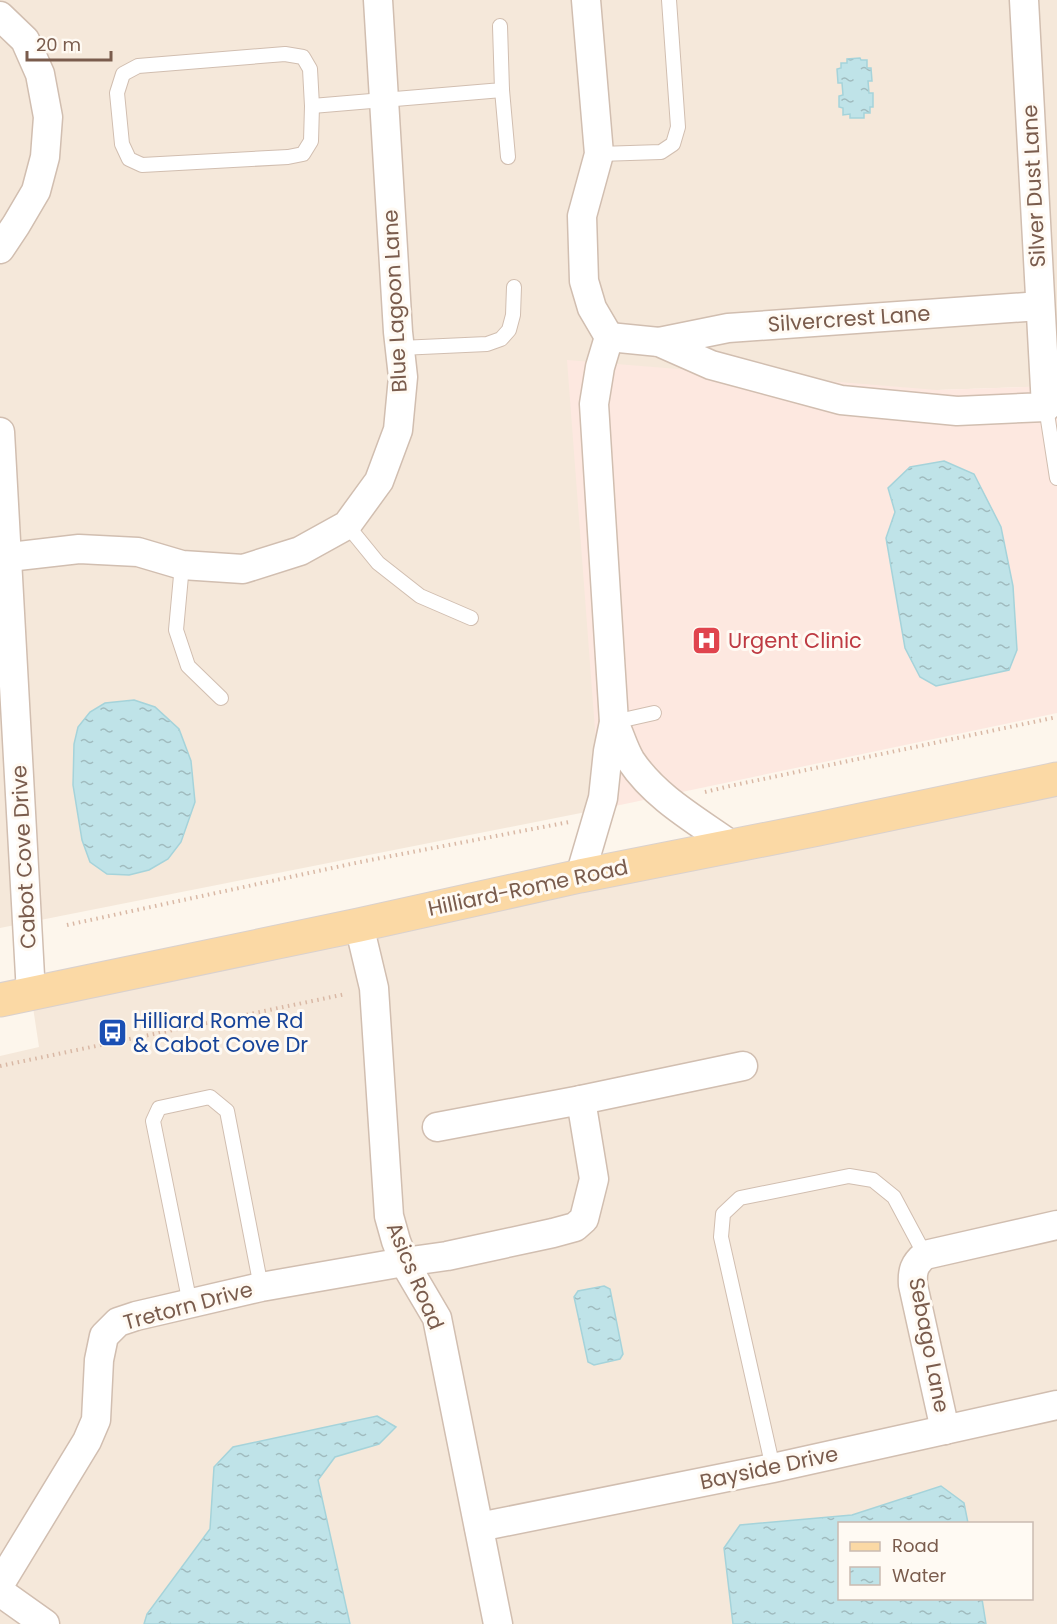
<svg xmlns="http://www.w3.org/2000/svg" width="1057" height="1624" font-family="Poppins,sans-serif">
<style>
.residential{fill:#f5e8da;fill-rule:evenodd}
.commercial{fill:#fde8e0}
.water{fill:url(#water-ripples);stroke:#a5d3da;stroke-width:1.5}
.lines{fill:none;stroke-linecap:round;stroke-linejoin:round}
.service-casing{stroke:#d1beb0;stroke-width:16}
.minor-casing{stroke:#d1beb0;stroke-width:31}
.primary-casing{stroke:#dad1cd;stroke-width:35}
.path{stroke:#d9b8a5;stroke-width:4;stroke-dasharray:1.5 4.5;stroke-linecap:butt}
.service{stroke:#fff;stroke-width:14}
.minor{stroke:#fff;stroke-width:28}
.primary{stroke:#fbd9a5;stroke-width:33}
.labels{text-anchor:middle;stroke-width:6;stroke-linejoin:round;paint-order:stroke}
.street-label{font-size:21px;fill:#7a5c4d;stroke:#fffaf3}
.health-label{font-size:21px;fill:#be3a42;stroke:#fffaf3;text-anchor:start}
.transit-label{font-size:21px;fill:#164399;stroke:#fffaf3;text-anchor:start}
</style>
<defs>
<pattern id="water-ripples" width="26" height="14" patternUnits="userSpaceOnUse" patternTransform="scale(1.5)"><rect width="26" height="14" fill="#bfe3e8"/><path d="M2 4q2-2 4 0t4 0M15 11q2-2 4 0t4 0" fill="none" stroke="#a0bbbe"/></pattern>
</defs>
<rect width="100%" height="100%" fill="#fdf6ec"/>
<g class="residential">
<path d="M 0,0 L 1057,0 L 1057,386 L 937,390 L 601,809 L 0,928 Z"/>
<path d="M 1057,779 L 1057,1624 L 0,1624 L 0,1056 L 39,1047 L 31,994 ZM 840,1524 L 1032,1524 L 1032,1598 L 840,1598 Z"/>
</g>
<path class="commercial" d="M 567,360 L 937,390 L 1057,386 L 1057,713 L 601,809 Z"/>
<g class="water">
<path d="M 860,58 L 861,60 L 867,60 L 867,68 L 871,68 L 872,81 L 868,81 L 869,93 L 873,93 L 873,107 L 870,107 L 870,113 L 864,113 L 864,118 L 850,118 L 850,114 L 843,115 L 843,108 L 839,107 L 839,96 L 843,95 L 842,83 L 838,83 L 837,69 L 841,68 L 841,63 L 847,63 L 847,59 Z"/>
<path d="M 944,461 L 974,474 L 1001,527 L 1013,586 L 1017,650 L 1009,670 L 936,686 L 920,677 L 905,648 L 886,538 L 895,512 L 888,488 L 910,467 Z"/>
<path d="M 134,700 L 155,707 L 179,729 L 191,761 L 195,802 L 181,842 L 168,859 L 149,870 L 129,875 L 107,874 L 90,862 L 82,840 L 73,785 L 74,744 L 78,727 L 90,712 L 105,703 Z"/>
<path d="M 604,1286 L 610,1289 L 623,1354 L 620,1359 L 594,1365 L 588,1362 L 574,1297 L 578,1291 Z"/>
<path d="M 377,1416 L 396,1427 L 379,1444 L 335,1457 L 318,1480 L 350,1624 L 144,1624 L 147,1614 L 210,1529 L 214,1467 L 233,1447 Z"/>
<path d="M 941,1486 L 964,1503 L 968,1523 L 840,1524 L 840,1598 L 982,1599 L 986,1624 L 733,1624 L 724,1548 L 740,1525 L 852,1515 Z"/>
</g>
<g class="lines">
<defs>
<g id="service">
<path d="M 285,54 L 303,57 L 310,69 L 312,106 L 311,141 L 303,154 L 288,157 L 142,165 L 129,159 L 122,144 L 117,93 L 123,74 L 138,66 Z"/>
<path d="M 502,90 L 508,157"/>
<path d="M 312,106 L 502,90 L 500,26"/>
<path d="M 599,154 L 661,152 L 673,144 L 678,127 L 669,0"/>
<path d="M 400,348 L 487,344 L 501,339 L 509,330 L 513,315 L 514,287"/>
<path d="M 1049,407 L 1046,407 L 1057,478"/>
<path d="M 347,525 L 378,563 L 420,596 L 471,618"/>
<path d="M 182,565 L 176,630 L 188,666 L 221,698"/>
<path d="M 614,722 L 654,713"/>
<path d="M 190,1304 L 153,1121 L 159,1108 L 210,1097 L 227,1111 L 261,1287"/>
<path d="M 773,1468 L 721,1237 L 723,1214 L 740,1198 L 849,1176 L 873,1180 L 894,1197 L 925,1255"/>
</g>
<g id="minor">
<path d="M 586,0 L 599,154 L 582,216 L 584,281 L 592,308 L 609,337"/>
<path d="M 0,16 L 25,40 L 40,74 L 48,117 L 45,157 L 36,191 L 16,225 L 0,249"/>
<path d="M 609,337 L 659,342 L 711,365 L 841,400 L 957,411 L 1046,407 L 1024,0"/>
<path d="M 659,342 L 728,328 L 1040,306"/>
<path d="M 0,432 L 31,994"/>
<path d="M 0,558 L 79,549 L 138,552 L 182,565 L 243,569 L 300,551 L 347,525 L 379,481 L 398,430 L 403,377 L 398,332 L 378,0"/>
<path d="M 614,722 C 620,735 624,750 631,761 C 656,798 696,820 731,845"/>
<path d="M 580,876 L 603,798 L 608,751 L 614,722 L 594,404 L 600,367 L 609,337"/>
<path d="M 359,925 L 374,988 L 389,1216 L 396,1241 L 404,1262 L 437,1318 L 498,1624"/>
<path d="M 581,1100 L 743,1066"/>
<path d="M 945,1430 L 913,1285 C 912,1271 914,1264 925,1255 L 1057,1225"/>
<path d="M 479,1527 L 773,1468 L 1057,1405"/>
<path d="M 0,1584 L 87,1441 L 96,1420 L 99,1360 L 104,1336 L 118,1322 L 136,1316 L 261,1287 L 404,1262 L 447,1256 L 553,1233 L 575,1227 L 584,1219 L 594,1179 L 581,1100 L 437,1127"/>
<path d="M 0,1592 L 45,1624"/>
</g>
<path id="primary" d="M 0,1000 L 359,925 L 580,876 L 818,829 L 1057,779"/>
</defs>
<use href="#service" class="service-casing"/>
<use href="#minor" class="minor-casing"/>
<use href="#primary" class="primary-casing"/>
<g class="path">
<path d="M 705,792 L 730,786 L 1057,717"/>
<path d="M 67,925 L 360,862 L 569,822"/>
<path d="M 0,1066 L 346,994"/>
</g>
<use href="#service" class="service"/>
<use href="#minor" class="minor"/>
<use href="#primary" class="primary"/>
</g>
<defs>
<symbol id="hospital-square" viewBox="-11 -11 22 22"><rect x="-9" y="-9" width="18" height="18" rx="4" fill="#e0444e" stroke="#fffaf3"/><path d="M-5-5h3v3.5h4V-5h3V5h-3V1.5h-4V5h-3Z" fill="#fff"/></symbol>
<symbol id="bus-square" viewBox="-11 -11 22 22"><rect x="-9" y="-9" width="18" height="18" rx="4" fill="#1a4fb4" stroke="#fffaf3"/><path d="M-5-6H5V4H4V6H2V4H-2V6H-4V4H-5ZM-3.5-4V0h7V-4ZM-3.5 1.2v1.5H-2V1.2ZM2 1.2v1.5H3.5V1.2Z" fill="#fff"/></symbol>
</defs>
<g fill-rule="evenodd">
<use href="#hospital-square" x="690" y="624" width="33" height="33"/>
<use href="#bus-square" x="96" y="1016" width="33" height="33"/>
</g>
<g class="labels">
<g class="street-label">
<text transform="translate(1034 186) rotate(-93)" y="7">Silver Dust Lane</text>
<text transform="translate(395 301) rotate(-93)" y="7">Blue Lagoon Lane</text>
<text transform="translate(849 319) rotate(-4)" y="7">Silvercrest Lane</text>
<text transform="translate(24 857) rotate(-93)" y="7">Cabot Cove Drive</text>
<text transform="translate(528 888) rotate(-12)" y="7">Hilliard-Rome Road</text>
<text transform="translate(415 1276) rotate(67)" y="7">Asics Road</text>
<text transform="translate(188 1306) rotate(-15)" y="7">Tretorn Drive</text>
<text transform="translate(929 1345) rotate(79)" y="7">Sebago Lane</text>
<text transform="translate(769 1468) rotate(-12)" y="7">Bayside Drive</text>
</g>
<g class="health-label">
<text x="728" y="648">Urgent Clinic</text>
</g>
<g class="transit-label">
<text x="133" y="1028">Hilliard Rome Rd<tspan x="133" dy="24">&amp; Cabot Cove Dr</tspan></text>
</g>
</g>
<rect x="838" y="1522" width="195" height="78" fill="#fffaf3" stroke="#cabbb1" stroke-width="1.5"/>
<rect x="850" y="1542" width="30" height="9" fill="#fbd9a5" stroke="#cabbb1" stroke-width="1.5"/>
<text x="892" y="1552" font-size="18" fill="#7a5c4d">Road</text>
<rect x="850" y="1567" width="30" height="18" fill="url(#water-ripples)" stroke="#cabbb1" stroke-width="1.5"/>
<text x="892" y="1582" font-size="18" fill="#7a5c4d">Water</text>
<path d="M27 51v9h84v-9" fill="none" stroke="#7a5c4d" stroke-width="3"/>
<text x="36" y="51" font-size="18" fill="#7a5c4d" stroke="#fffaf3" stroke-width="4.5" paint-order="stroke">20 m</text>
</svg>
